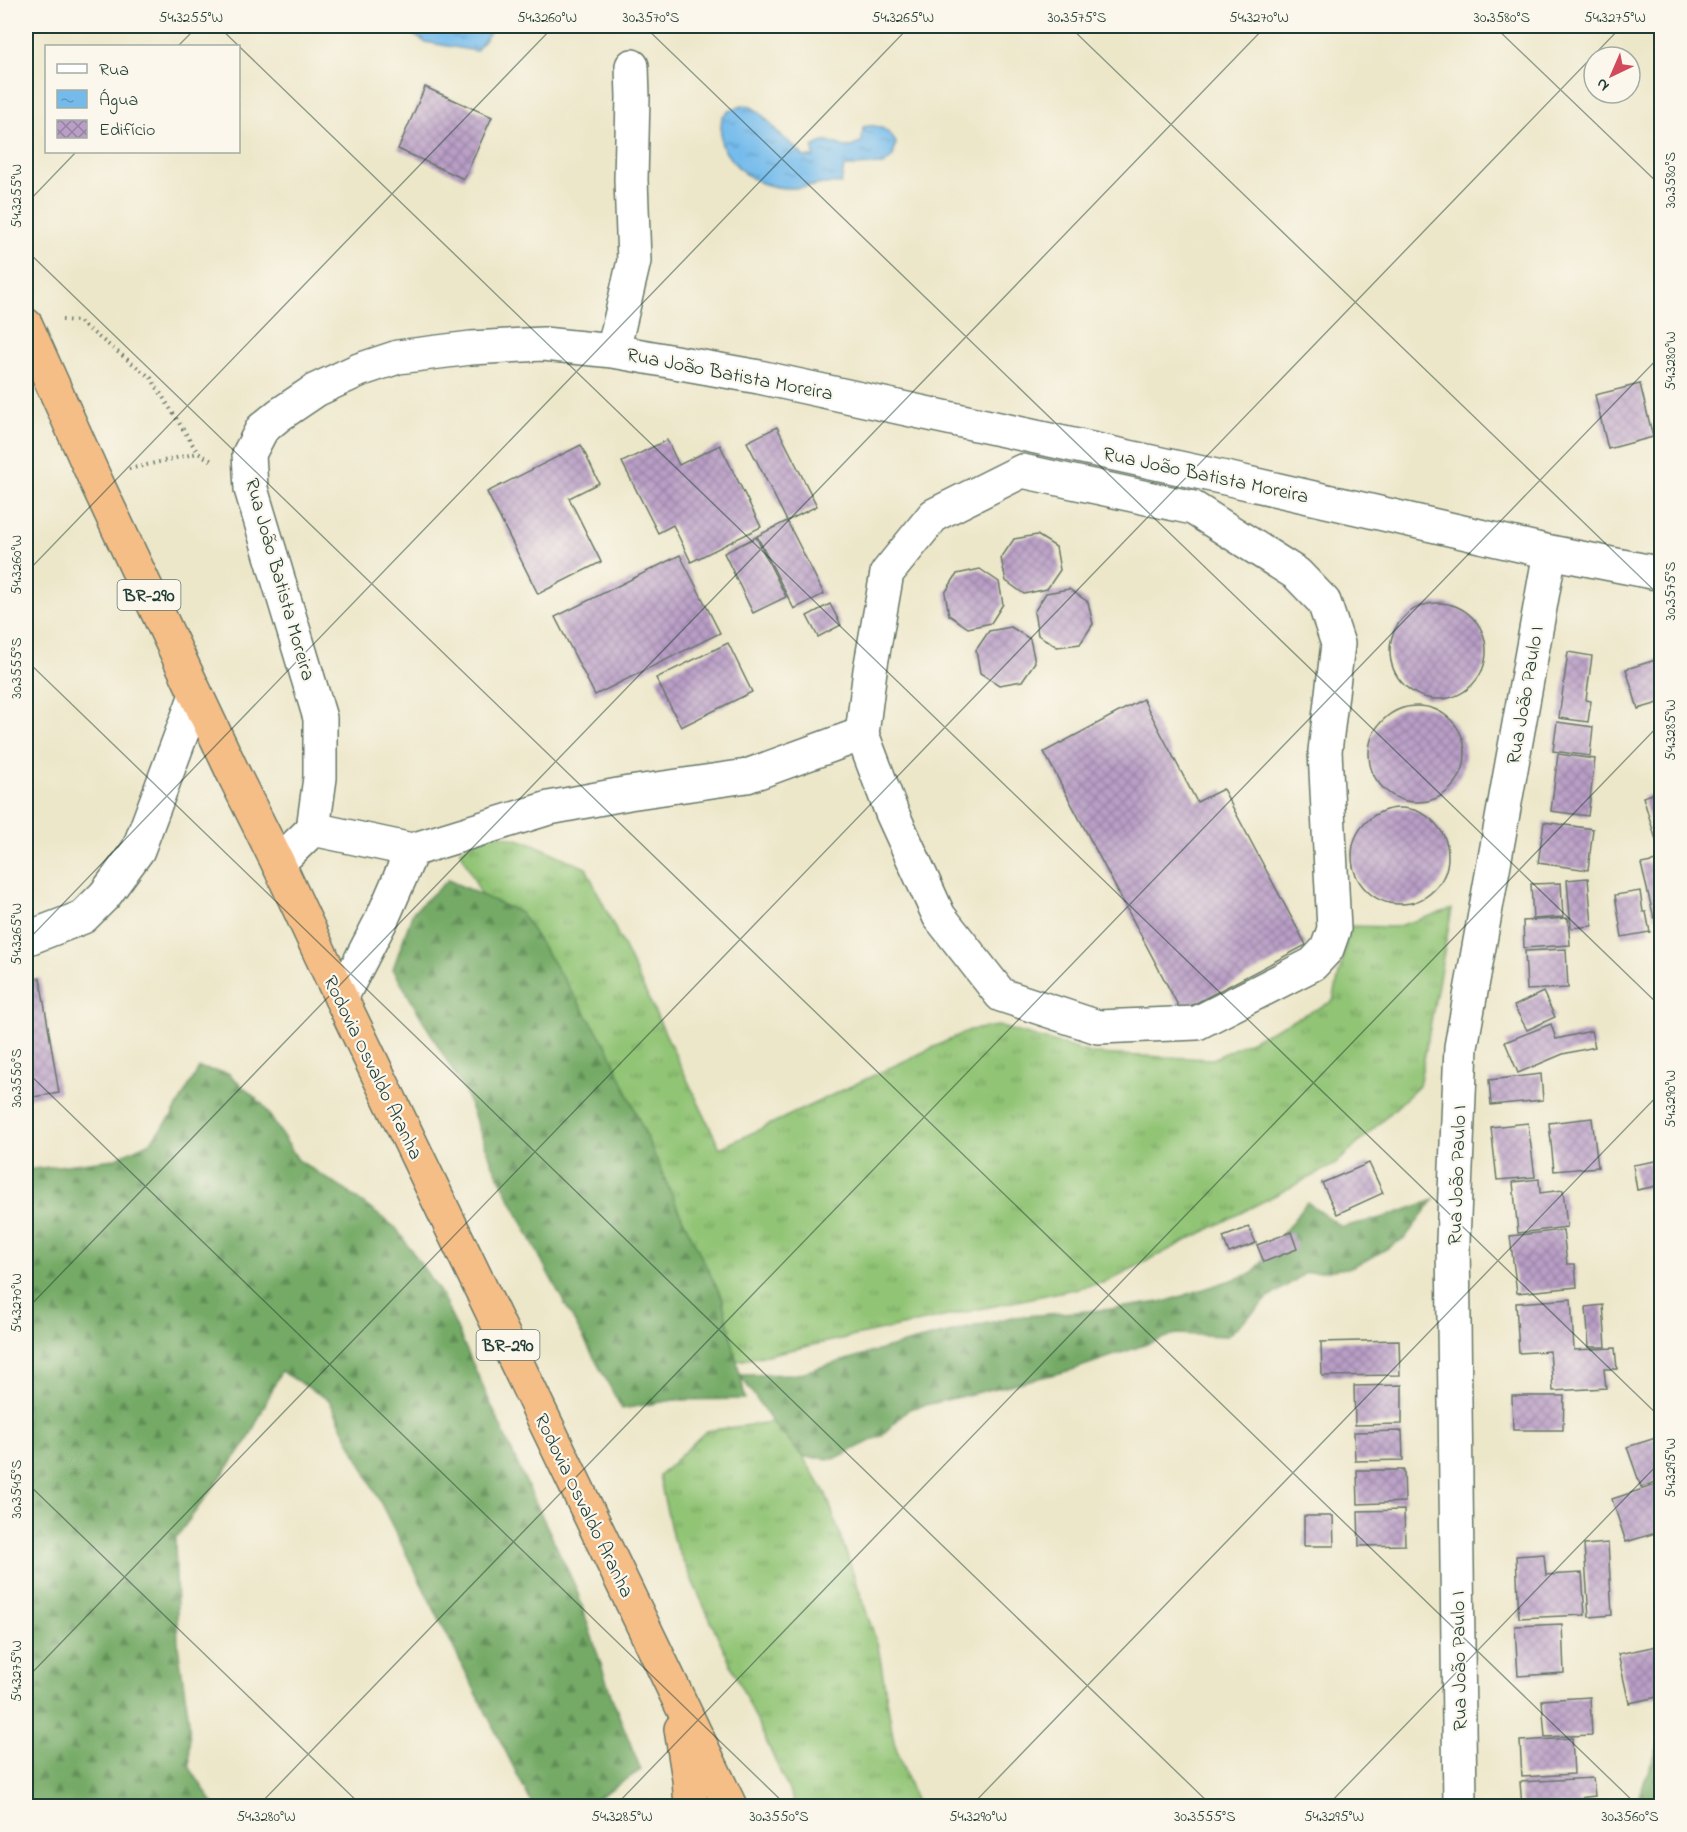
<svg xmlns="http://www.w3.org/2000/svg" width="1687" height="1832" font-family="'Indie Flower',sans-serif">
<style>
.grass{fill:url(#grass-tufts);stroke:#588054;stroke-width:1.5}
.forest{fill:url(#forest-firs);stroke:#4a744d;stroke-width:1.5}
.water{fill:url(#water-ripples);stroke:#4a7c90;stroke-width:1.5}
.building{fill:url(#building-cross-hatch)}
.lines{fill:none;stroke-linecap:round;stroke-linejoin:round}
.minor-casing{stroke:#677868;stroke-width:36}
.highway-casing{stroke:#677868;stroke-width:36}
.path{stroke:#677868;stroke-width:4;stroke-dasharray:1.5 4.5;stroke-linecap:butt}
.minor{stroke:#fff;stroke-width:33}
.highway{stroke:#f6be87;stroke-width:33}
.ticks{fill:none;stroke:#1f3d34;stroke-width:1.5;stroke-opacity:0.45}
.labels{text-anchor:middle;stroke-width:4.5;stroke-linejoin:round;paint-order:stroke}
.shield{fill:#fbf7ec;stroke:#61756b;stroke-width:1.5}
.shield-label{font-size:18px;font-weight:bold;fill:#1f3d34}
.street-label{font-size:20px;fill:#1f3d34;stroke:#fbf7ec}
.neatline{fill:none;stroke:#1f3d34;stroke-width:2}
.ticks-label{font-size:15px;text-anchor:middle;fill:#1f3d34}
</style>
<defs>
<pattern id="grass-tufts" width="24" height="20" patternUnits="userSpaceOnUse" patternTransform="scale(1.5)"><rect width="24" height="20" fill="#91c475"/><path d="M3 7l-1-3M5 7V3M7 7l1-3M15 17l-1-3M17 17v-4M19 17l1-3" fill="none" stroke="#76a061"/></pattern>
<pattern id="forest-firs" width="22" height="20" patternUnits="userSpaceOnUse" patternTransform="scale(1.5)"><rect width="22" height="20" fill="#74aa66"/><path d="M5 1l3.5 6h-7zM16 11l3.5 6h-7z" fill="#5f8c55"/></pattern>
<pattern id="water-ripples" width="26" height="14" patternUnits="userSpaceOnUse" patternTransform="scale(1.5)"><rect width="26" height="14" fill="#74bbec"/><path d="M2 4q2-2 4 0t4 0M15 11q2-2 4 0t4 0" fill="none" stroke="#5f99c0"/></pattern>
<pattern id="building-cross-hatch" width="8" height="8" patternUnits="userSpaceOnUse" patternTransform="scale(1.5)"><rect width="8" height="8" fill="#b99ec6"/><path d="M0 0l8 8M0 8l8-8" fill="none" stroke="#9682a2"/></pattern>
</defs>
<rect width="100%" height="100%" fill="#fbf7ec"/>
<filter id="ink" filterUnits="userSpaceOnUse"><feTurbulence type="fractalNoise" baseFrequency=".0167" numOctaves="2"/><feDisplacementMap in="SourceGraphic" scale="12" xChannelSelector="R" yChannelSelector="G"/><feConvolveMatrix kernelMatrix="1 2 1 2 8 2 1 2 1" color-interpolation-filters="sRGB"/></filter>
<filter id="wash" filterUnits="userSpaceOnUse"><feTurbulence type="fractalNoise" baseFrequency=".008" numOctaves="4" result="noise"/><feDisplacementMap in="SourceGraphic" scale="24" xChannelSelector="R" yChannelSelector="G"/><feGaussianBlur stdDeviation="1.35" result="paint"/><feColorMatrix in="noise" values="0 0 0 0 0 0 0 0 0 0 0 0 0 0 0 0 0 1.4 0 .05"/><feComposite in="paint" operator="in"/></filter>
<g filter="url(#wash)">
<rect width="100%" height="100%" fill="#ede7ca"/>
<g class="grass">
<path d="M 490,832 L 531,843 L 586,868 L 720,1148 L 970,1030 L 998,1026 L 1094,1054 L 1213,1059 L 1333,1001 L 1350,926 L 1395,927 L 1452,909 L 1419,1086 L 1336,1164 L 1106,1282 L 706,1368 L 460,850 Z"/>
<path d="M 772,1422 L 803,1457 L 826,1494 L 878,1646 L 894,1742 L 917,1806 L 796,1806 L 673,1539 L 659,1476 L 706,1431 Z"/>
</g>
<g class="forest">
<path d="M 448,880 L 521,913 L 608,1048 L 678,1209 L 722,1298 L 740,1375 L 797,1374 L 891,1347 L 1012,1317 L 1111,1309 L 1167,1301 L 1253,1273 L 1307,1202 L 1342,1227 L 1385,1217 L 1434,1200 L 1405,1238 L 1369,1259 L 1348,1268 L 1306,1273 L 1270,1297 L 1227,1336 L 1176,1334 L 1072,1370 L 909,1409 L 881,1436 L 834,1459 L 803,1457 L 772,1422 L 741,1376 L 745,1399 L 674,1400 L 622,1409 L 549,1275 L 492,1163 L 465,1092 L 393,969 L 413,912 Z"/>
<path d="M 199,1068 L 228,1073 L 263,1105 L 298,1160 L 345,1190 L 396,1228 L 442,1295 L 517,1463 L 576,1588 L 612,1698 L 641,1770 L 585,1806 L 533,1806 L 329,1400 L 281,1371 L 248,1440 L 175,1539 L 178,1646 L 189,1720 L 190,1768 L 215,1806 L 26,1806 L 26,1170 L 114,1159 L 150,1142 L 171,1117 Z"/>
<path d="M 1661,1740 L 1661,1806 L 1638,1806 L 1637,1800 Z"/>
</g>
<g class="water">
<path d="M 399,26 L 495,26 L 476,51 L 425,42 Z"/>
<path d="M 747,105 C 767,114 768,125 783,137 C 792,145 796,147 804,157 L 814,157 L 813,147 C 818,144 823,141 828,142 C 844,144 845,153 862,141 L 863,127 C 879,123 889,130 896,143 L 893,156 L 884,165 C 870,166 857,164 844,168 L 841,184 C 833,184 825,183 818,185 C 789,191 758,189 737,166 C 719,147 719,142 722,117 L 732,109 Z"/>
</g>
<g id="blocks">
<g class="building">
<path d="M 425,87 L 492,117 L 464,179 L 398,149 Z"/>
<path d="M 1640,384 L 1653,437 L 1608,449 L 1595,395 Z"/>
<path d="M 777,427 L 817,506 L 787,521 L 747,442 Z"/>
<path d="M 667,440 L 679,465 L 720,445 L 761,527 L 691,562 L 673,525 L 658,533 L 622,462 Z"/>
<path d="M 581,445 L 599,483 L 569,498 L 601,562 L 538,594 L 487,492 Z"/>
<path d="M 787,521 L 824,594 L 794,609 L 757,536 Z"/>
<path d="M 1037,535 L 1056,547 L 1060,570 L 1047,589 L 1024,594 L 1006,581 L 1001,558 L 1014,539 Z"/>
<path d="M 756,537 L 786,597 L 753,613 L 724,553 Z"/>
<path d="M 680,555 L 720,633 L 595,695 L 555,617 Z"/>
<path d="M 980,569 L 999,582 L 1003,604 L 991,623 L 968,628 L 949,615 L 945,593 L 957,574 Z"/>
<path d="M 1069,589 L 1088,602 L 1093,624 L 1080,644 L 1057,647 L 1038,635 L 1034,612 L 1046,593 Z"/>
<circle cx="1438" cy="651" r="48"/>
<path d="M 830,604 L 841,625 L 818,637 L 807,616 Z"/>
<path d="M 1011,627 L 1030,639 L 1035,662 L 1022,681 L 999,685 L 980,673 L 976,650 L 989,631 Z"/>
<path d="M 728,643 L 752,692 L 681,727 L 656,678 Z"/>
<path d="M 1568,652 L 1592,656 L 1586,700 L 1591,701 L 1588,722 L 1559,718 Z"/>
<path d="M 1662,658 L 1662,702 L 1638,709 L 1626,669 Z"/>
<path d="M 1143,699 L 1197,802 L 1223,789 L 1306,945 L 1181,1011 L 1044,752 Z"/>
<circle cx="1417" cy="754" r="48"/>
<path d="M 1557,722 L 1593,727 L 1590,756 L 1553,751 Z"/>
<path d="M 1558,754 L 1595,759 L 1588,816 L 1551,811 Z"/>
<path d="M 1662,791 L 1662,839 L 1656,840 L 1643,797 Z"/>
<circle cx="1400" cy="856" r="48"/>
<path d="M 1544,822 L 1593,829 L 1588,870 L 1538,863 Z"/>
<path d="M 1662,860 L 1662,916 L 1654,918 L 1641,864 Z"/>
<path d="M 1588,878 L 1592,926 L 1571,928 L 1567,880 Z"/>
<path d="M 1561,883 L 1563,917 L 1533,919 L 1531,884 Z"/>
<path d="M 1640,891 L 1643,912 L 1646,912 L 1650,932 L 1622,937 L 1615,895 Z"/>
<path d="M 1568,918 L 1570,945 L 1524,948 L 1523,921 Z"/>
<path d="M 1566,949 L 1568,988 L 1527,990 L 1525,951 Z"/>
<path d="M 40,978 L 59,1093 L 26,1098 L 26,980 Z"/>
<path d="M 1543,992 L 1555,1017 L 1527,1030 L 1514,1006 Z"/>
<path d="M 1551,1024 L 1556,1039 L 1591,1031 L 1595,1047 L 1563,1054 L 1518,1073 L 1505,1042 Z"/>
<path d="M 1541,1074 L 1543,1100 L 1491,1105 L 1489,1080 Z"/>
<path d="M 1592,1118 L 1598,1167 L 1554,1171 L 1549,1123 Z"/>
<path d="M 1528,1123 L 1535,1177 L 1497,1180 L 1491,1127 Z"/>
<path d="M 1662,1160 L 1662,1185 L 1637,1190 L 1633,1165 Z"/>
<path d="M 1369,1163 L 1383,1193 L 1337,1214 L 1322,1183 Z"/>
<path d="M 1539,1179 L 1540,1193 L 1563,1190 L 1567,1227 L 1518,1233 L 1513,1182 Z"/>
<path d="M 1249,1227 L 1256,1243 L 1229,1253 L 1223,1237 Z"/>
<path d="M 1563,1230 L 1567,1264 L 1575,1264 L 1577,1287 L 1517,1293 L 1510,1236 Z"/>
<path d="M 1291,1232 L 1297,1249 L 1264,1262 L 1257,1245 Z"/>
<path d="M 1571,1299 L 1574,1350 L 1615,1348 L 1617,1369 L 1604,1369 L 1606,1388 L 1553,1391 L 1550,1351 L 1519,1353 L 1516,1303 Z"/>
<path d="M 1603,1305 L 1606,1347 L 1589,1347 L 1586,1307 Z"/>
<path d="M 1399,1340 L 1400,1375 L 1322,1376 L 1321,1342 Z"/>
<path d="M 1402,1385 L 1402,1424 L 1355,1425 L 1354,1386 Z"/>
<path d="M 1512,1396 L 1564,1396 L 1563,1430 L 1513,1430 Z"/>
<path d="M 1402,1431 L 1403,1460 L 1355,1461 L 1354,1432 Z"/>
<path d="M 1662,1436 L 1662,1480 L 1641,1487 L 1627,1447 Z"/>
<path d="M 1357,1470 L 1404,1470 L 1405,1502 L 1358,1504 Z"/>
<path d="M 1661,1483 L 1662,1531 L 1626,1542 L 1612,1499 Z"/>
<path d="M 1404,1510 L 1405,1545 L 1359,1546 L 1358,1511 Z"/>
<path d="M 1304,1516 L 1333,1516 L 1334,1546 L 1304,1546 Z"/>
<path d="M 1608,1543 L 1612,1615 L 1589,1617 L 1584,1545 Z"/>
<path d="M 1544,1554 L 1546,1575 L 1582,1573 L 1585,1615 L 1519,1618 L 1516,1556 Z"/>
<path d="M 1562,1624 L 1564,1673 L 1518,1676 L 1515,1626 Z"/>
<path d="M 1662,1645 L 1662,1696 L 1629,1703 L 1618,1654 Z"/>
<path d="M 1590,1697 L 1592,1735 L 1545,1737 L 1542,1700 Z"/>
<path d="M 1572,1738 L 1574,1774 L 1522,1777 L 1520,1741 Z"/>
<path d="M 1593,1778 L 1595,1796 L 1579,1798 L 1580,1806 L 1522,1806 L 1520,1782 Z"/>
</g>
</g>
</g>
<g filter="url(#ink)">
<use href="#blocks" fill-opacity="0" stroke="#677868" stroke-width="1.5"/>
<g class="lines">
<defs>
<g id="minor">
<path d="M 613,351 L 634,261 L 631,180 L 633,97 L 632,66"/>
<path d="M 1022,471 L 1193,508 L 1297,574 L 1324,602 L 1338,644 L 1325,751 L 1334,929 L 1327,949 L 1313,964 L 1197,1023 L 1098,1027 L 1001,995 L 939,916 L 892,813 L 862,734 L 870,670 L 887,573 L 934,515 Z"/>
<path d="M 313,829 L 412,850 L 549,808 L 629,793 L 747,776 L 862,734"/>
<path d="M 278,863 L 313,829 L 320,778 L 320,718 L 251,489 L 249,454 L 262,429 L 279,415 L 316,390 L 359,370 L 398,357 L 471,348 L 543,344 L 613,351 L 759,377 L 1230,479 L 1550,552 L 1662,574"/>
<path d="M 26,939 L 83,917 L 105,895 L 138,850 L 196,695"/>
<path d="M 341,998 L 382,919 L 412,850"/>
<path d="M 1460,1806 L 1453,1241 L 1461,1047 L 1550,552"/>
</g>
<g id="highway">
<path d="M 26,325 L 94,477 L 236,779 L 278,863 L 341,998 L 730,1806"/>
<path d="M 681,1729 L 689,1779 L 691,1806"/>
</g>
</defs>
<use href="#minor" class="minor-casing"/>
<use href="#highway" class="highway-casing"/>
<g class="path">
<path d="M 62,320 L 78,321 L 151,378 L 198,453"/>
<path d="M 129,469 L 198,453 L 214,462"/>
</g>
<use href="#minor" class="minor"/>
<use href="#highway" class="highway"/>
</g>
</g>
<path class="ticks" d="M 218,26 L 1662,1419M 644,26 L 1662,1008M 1069,26 L 1662,598M 1494,26 L 1662,187M 178,46 L 198,26M 26,204 L 76,152M 26,250 L 1638,1806M 26,573 L 554,26M 26,660 L 1212,1806M 26,942 L 910,26M 26,1071 L 787,1806M 26,1310 L 1266,26M 26,1482 L 362,1806M 26,1679 L 1622,26M 258,1806 L 1662,354M 615,1806 L 1662,722M 971,1806 L 1662,1091M 1327,1806 L 1662,1460"/>
<g class="labels">
<g class="shield">
<rect x="117.5" y="580" width="63" height="30" rx="4.5"/>
<rect x="476.5" y="1330" width="63" height="30" rx="4.5"/>
</g>
<g class="shield-label">
<text x="149" y="601">BR-290</text>
<text x="508" y="1351">BR-290</text>
</g>
<g class="street-label">
<text transform="translate(730 373) rotate(11)" y="7">Rua João Batista Moreira</text>
<text transform="translate(1206 474) rotate(12)" y="7">Rua João Batista Moreira</text>
<text transform="translate(281 579) rotate(74)" y="7">Rua João Batista Moreira</text>
<text transform="translate(1524 695) rotate(-80)" y="7">Rua João Paulo I</text>
<text transform="translate(374 1067) rotate(64)" y="7">Rodovia Osvaldo Aranha</text>
<text transform="translate(1456 1175) rotate(-88)" y="7">Rua João Paulo I</text>
<text transform="translate(585 1505) rotate(64)" y="7">Rodovia Osvaldo Aranha</text>
<text transform="translate(1458 1661) rotate(-91)" y="7">Rua João Paulo I</text>
</g>
</g>
<rect width="1687" height="1832" fill="none" stroke="#fbf7ec" stroke-width="66"/>
<rect x="45" y="45" width="195" height="108" fill="#fbf7ec" stroke="#a3ada2" stroke-width="1.5"/>
<rect x="57" y="64" width="30" height="9" fill="#ffffff" stroke="#a3ada2" stroke-width="1.5"/>
<text x="99" y="75" font-size="18" fill="#1f3d34">Rua</text>
<rect x="57" y="90" width="30" height="18" fill="url(#water-ripples)" stroke="#a3ada2" stroke-width="1.5"/>
<text x="99" y="105" font-size="18" fill="#1f3d34">Água</text>
<rect x="57" y="120" width="30" height="18" fill="url(#building-cross-hatch)" stroke="#a3ada2" stroke-width="1.5"/>
<text x="99" y="135" font-size="18" fill="#1f3d34">Edifício</text>
<g transform="translate(1612 75) rotate(224)"><circle r="28" fill="#fbf7ec" stroke="#a3ada2" stroke-width="1.5"/>
<path d="M0-4.5L10 22L0 15L-10 22Z" fill="#d1495b"/>
<text y="-9" font-size="16" font-weight="bold" text-anchor="middle" fill="#1f3d34">N</text>
</g>
<rect x="33" y="33" width="1621" height="1766" class="neatline"/>
<g class="ticks-label">
<text x="191" y="22">54.3255°W</text>
<text x="547" y="22">54.3260°W</text>
<text x="651" y="22">30.3570°S</text>
<text x="903" y="22">54.3265°W</text>
<text x="1077" y="22">30.3575°S</text>
<text x="1259" y="22">54.3270°W</text>
<text x="1502" y="22">30.3580°S</text>
<text x="1615" y="22">54.3275°W</text>
<text transform="translate(1670 180) rotate(-90)" y="5">30.3580°S</text>
<text transform="translate(16 196) rotate(-90)" y="5">54.3255°W</text>
<text transform="translate(1670 361) rotate(-90)" y="5">54.3280°W</text>
<text transform="translate(16 565) rotate(-90)" y="5">54.3260°W</text>
<text transform="translate(1670 591) rotate(-90)" y="5">30.3575°S</text>
<text transform="translate(16 668) rotate(-90)" y="5">30.3555°S</text>
<text transform="translate(1670 730) rotate(-90)" y="5">54.3285°W</text>
<text transform="translate(16 934) rotate(-90)" y="5">54.3265°W</text>
<text transform="translate(16 1078) rotate(-90)" y="5">30.3550°S</text>
<text transform="translate(1670 1099) rotate(-90)" y="5">54.3290°W</text>
<text transform="translate(16 1303) rotate(-90)" y="5">54.3270°W</text>
<text transform="translate(1670 1468) rotate(-90)" y="5">54.3295°W</text>
<text transform="translate(16 1489) rotate(-90)" y="5">30.3545°S</text>
<text transform="translate(16 1671) rotate(-90)" y="5">54.3275°W</text>
<text x="266" y="1821">54.3280°W</text>
<text x="622" y="1821">54.3285°W</text>
<text x="779" y="1821">30.3550°S</text>
<text x="978" y="1821">54.3290°W</text>
<text x="1205" y="1821">30.3555°S</text>
<text x="1334" y="1821">54.3295°W</text>
<text x="1630" y="1821">30.3560°S</text>
</g>
</svg>
